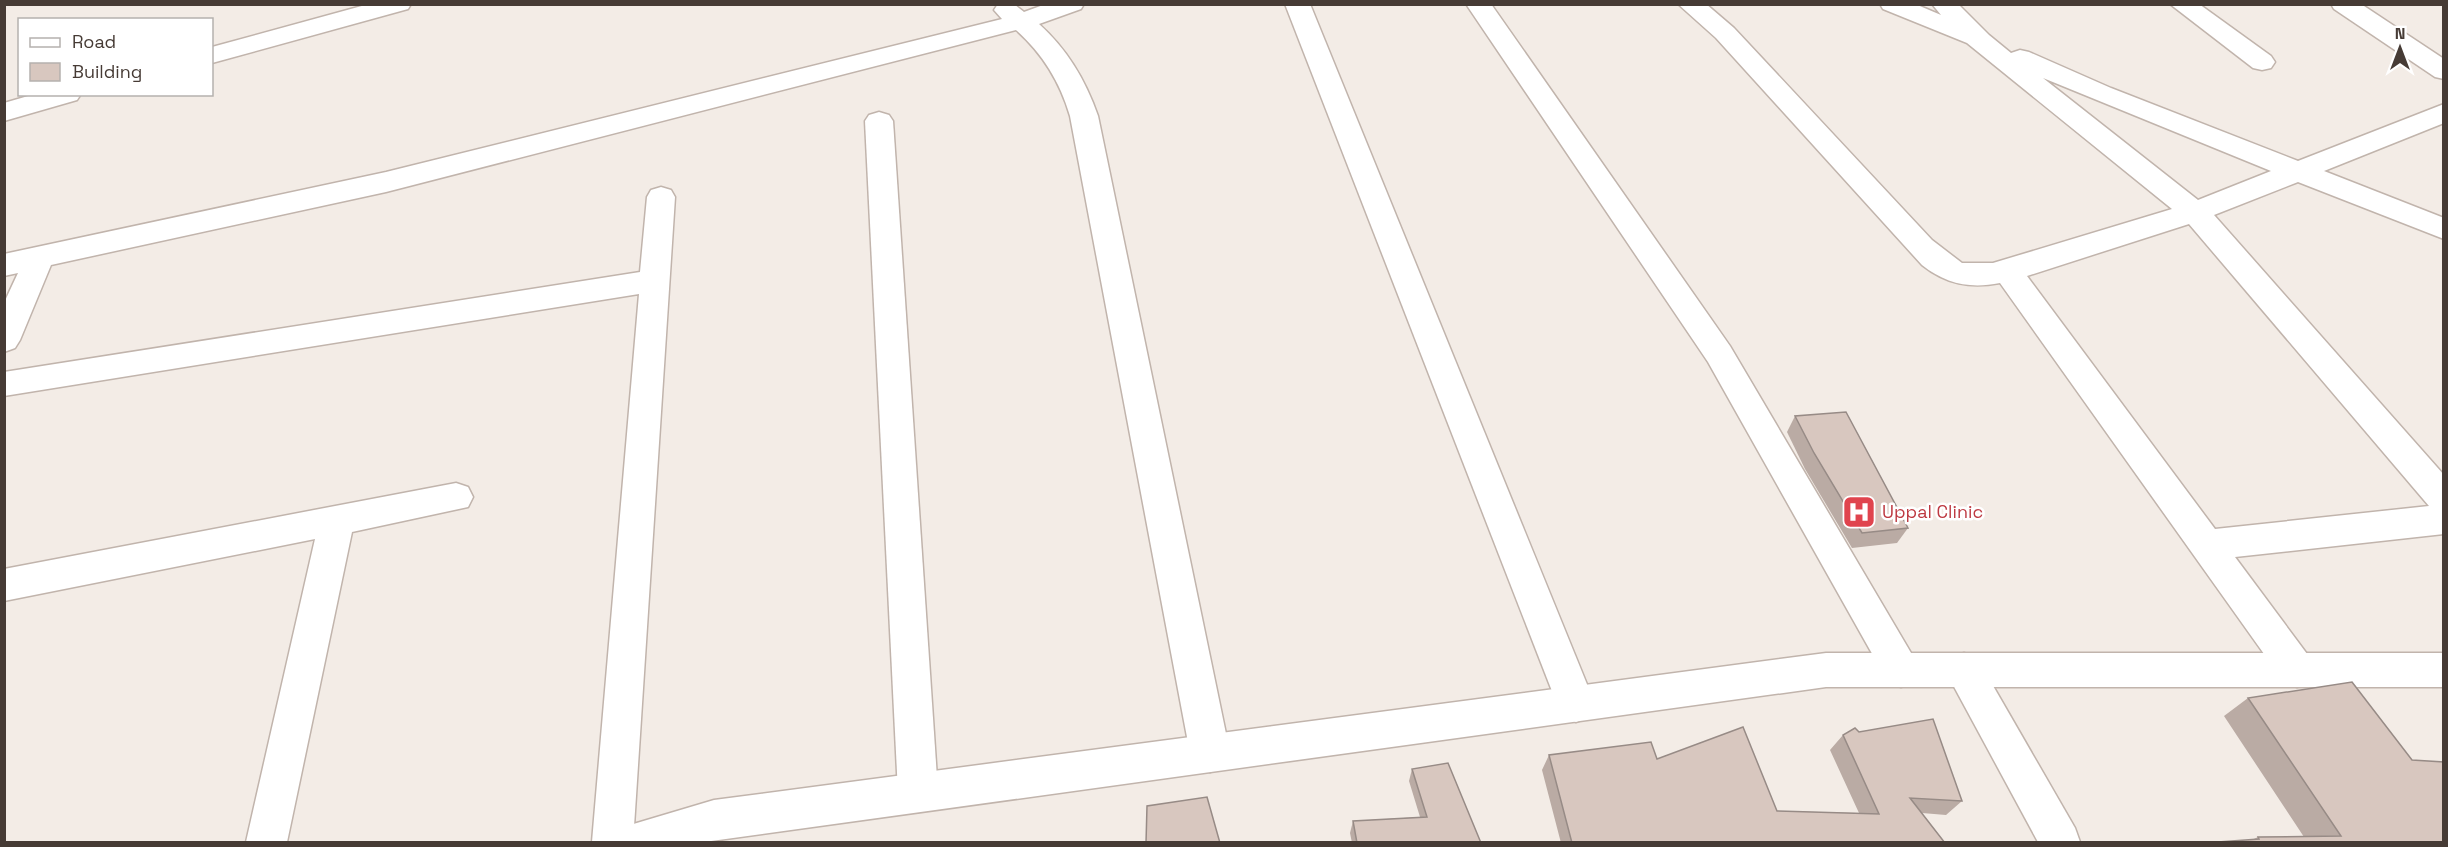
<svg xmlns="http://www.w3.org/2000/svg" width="2448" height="847" font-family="'Space Grotesk',sans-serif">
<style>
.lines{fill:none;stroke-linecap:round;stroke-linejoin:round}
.minor-casing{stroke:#c1b4ac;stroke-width:3}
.tertiary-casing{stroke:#c1b4ac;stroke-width:3}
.minor{fill:#fff;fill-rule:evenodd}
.tertiary{fill:#fff;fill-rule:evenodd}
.wall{fill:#baaba4}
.building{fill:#d8c7bf;stroke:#978b86;stroke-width:1.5}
.labels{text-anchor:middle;stroke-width:5;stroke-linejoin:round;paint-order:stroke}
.health-label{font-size:18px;fill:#be3a42;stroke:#fff;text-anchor:start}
</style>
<rect width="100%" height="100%" fill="#f3ece6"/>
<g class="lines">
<defs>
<g id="minor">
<path d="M 998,4 L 1015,5 L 1024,12 L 1046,4 L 1084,4 L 1081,9 L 1039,24 C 1067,49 1086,81 1098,116 L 1230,753 L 1224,766 L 1210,772 L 1196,766 L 1190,753 L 1070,116 C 1060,82 1043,54 1016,30 L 386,192 L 51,265 L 20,340 L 15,348 L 4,352 L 4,303 L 18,273 L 4,276 L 4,254 L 386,172 L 1002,19 L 994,10 Z"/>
<path d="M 1285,4 L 1310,4 L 1595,704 L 1590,716 L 1576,722 L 1562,716 L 1557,704 Z"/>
<path d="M 1466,4 L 1491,4 L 1730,346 L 1914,658 L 1920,670 L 1914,682 L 1901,687 L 1888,682 L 1708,362 Z"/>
<path d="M 1678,4 L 1706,4 L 1734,28 L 1932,240 L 1962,263 L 1993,263 L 2172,209 L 1967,43 L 1883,9 L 1880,4 L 1915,4 L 1941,15 L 1932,4 L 1958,4 L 1989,35 L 2011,53 L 2020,50 L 2029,52 L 2111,88 L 2298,161 L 2444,104 L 2444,123 L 2324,171 L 2444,218 L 2444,239 L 2298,182 L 2214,215 L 2444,475 L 2444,534 L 2235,557 L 2310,658 L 2316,670 L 2310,682 L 2297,687 L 2284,682 L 2000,283 C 1970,289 1946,284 1922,265 L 1716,38 ZM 2043,78 L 2271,171 L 2198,200 ZM 2189,224 L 2429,506 L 2215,529 L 2027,276 Z"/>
<path d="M 2170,4 L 2199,4 L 2271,56 L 2275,62 L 2271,68 L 2262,70 L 2253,68 Z"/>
<path d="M 2331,4 L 2361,4 L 2444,59 L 2444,79 L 2435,77 L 2334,9 Z"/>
<path d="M 879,112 L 889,115 L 893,121 L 938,793 L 932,807 L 918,812 L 904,807 L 898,793 L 865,121 L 869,115 Z"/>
<path d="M 661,187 L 671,190 L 675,197 L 633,842 L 592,842 L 639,294 L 4,396 L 4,372 L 640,272 L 647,197 L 651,190 Z"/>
<path d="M 456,483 L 468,487 L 473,497 L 468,507 L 352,532 L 287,842 L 246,842 L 315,539 L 4,601 L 4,569 Z"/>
<path d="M 1964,653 L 1977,658 L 2075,828 L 2080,842 L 2038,842 L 1945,670 L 1951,658 Z"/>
</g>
<g id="tertiary">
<path d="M 369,4 L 411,4 L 408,9 L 212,63 L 212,47 Z"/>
<path d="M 35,94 L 81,94 L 77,100 L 4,121 L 4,103 Z"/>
<path d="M 1826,653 L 2444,653 L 2444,687 L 1826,687 L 704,842 L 614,842 L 620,828 L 714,800 Z"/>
</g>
</defs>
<use href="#minor" class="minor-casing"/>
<use href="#tertiary" class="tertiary-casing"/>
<use href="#minor" class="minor"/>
<use href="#tertiary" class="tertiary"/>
</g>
<g class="wall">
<path d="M 1795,416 L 1908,528 L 1897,543 L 1852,548 L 1805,469 L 1787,432 Z"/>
<path d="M 2248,698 L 2444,843 L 2254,839 L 2258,837 L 2304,837 L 2224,716 Z"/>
<path d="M 1859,732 L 1962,801 L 1946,815 L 1922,813 L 1945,843 L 1561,843 L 1542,770 L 1549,755 L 1657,759 L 1777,811 L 1859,813 L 1830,750 L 1843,735 Z"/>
<path d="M 1412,769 L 1481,843 L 1352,843 L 1350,833 L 1353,821 L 1420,817 L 1409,781 Z"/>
</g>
<g class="building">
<path d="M 1846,412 L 1908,528 L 1862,533 L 1814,453 L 1795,416 Z"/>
<path d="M 2352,682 L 2412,760 L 2444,762 L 2444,843 L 2204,843 L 2259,839 L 2258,837 L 2341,836 L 2248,698 Z"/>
<path d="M 1933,719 L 1962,801 L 1910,798 L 1945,843 L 1572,843 L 1549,755 L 1651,742 L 1657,759 L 1743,727 L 1777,811 L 1879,814 L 1843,735 L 1855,728 L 1859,732 Z"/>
<path d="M 1448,763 L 1481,843 L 1357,843 L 1353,821 L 1427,817 L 1412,769 Z"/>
<path d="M 1207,797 L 1220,843 L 1146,843 L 1147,806 Z"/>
</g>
<defs>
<symbol id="hospital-square" viewBox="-11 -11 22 22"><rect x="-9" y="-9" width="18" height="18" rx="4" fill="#e0444e" stroke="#fff"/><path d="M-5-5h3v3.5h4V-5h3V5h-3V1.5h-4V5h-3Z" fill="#fff"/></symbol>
</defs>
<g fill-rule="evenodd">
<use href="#hospital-square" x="1840" y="493" width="38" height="38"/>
</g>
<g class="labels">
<g class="health-label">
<text x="1882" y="518">Uppal Clinic</text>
</g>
</g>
<rect width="2448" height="847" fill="none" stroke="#463b35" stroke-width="12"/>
<rect x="18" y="18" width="195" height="78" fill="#ffffff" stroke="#b5b1ae" stroke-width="1.5"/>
<rect x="30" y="38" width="30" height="9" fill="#ffffff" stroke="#b5b1ae" stroke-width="1.5"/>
<text x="72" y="48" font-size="18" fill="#463b35">Road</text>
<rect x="30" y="63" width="30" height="18" fill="#d8c7bf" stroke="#b5b1ae" stroke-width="1.5"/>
<text x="72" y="78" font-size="18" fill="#463b35">Building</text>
<g transform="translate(2400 48)" stroke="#ffffff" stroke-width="4.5" paint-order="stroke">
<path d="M0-4.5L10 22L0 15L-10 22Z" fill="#463b35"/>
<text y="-9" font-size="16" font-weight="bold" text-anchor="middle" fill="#463b35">N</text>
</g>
</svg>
